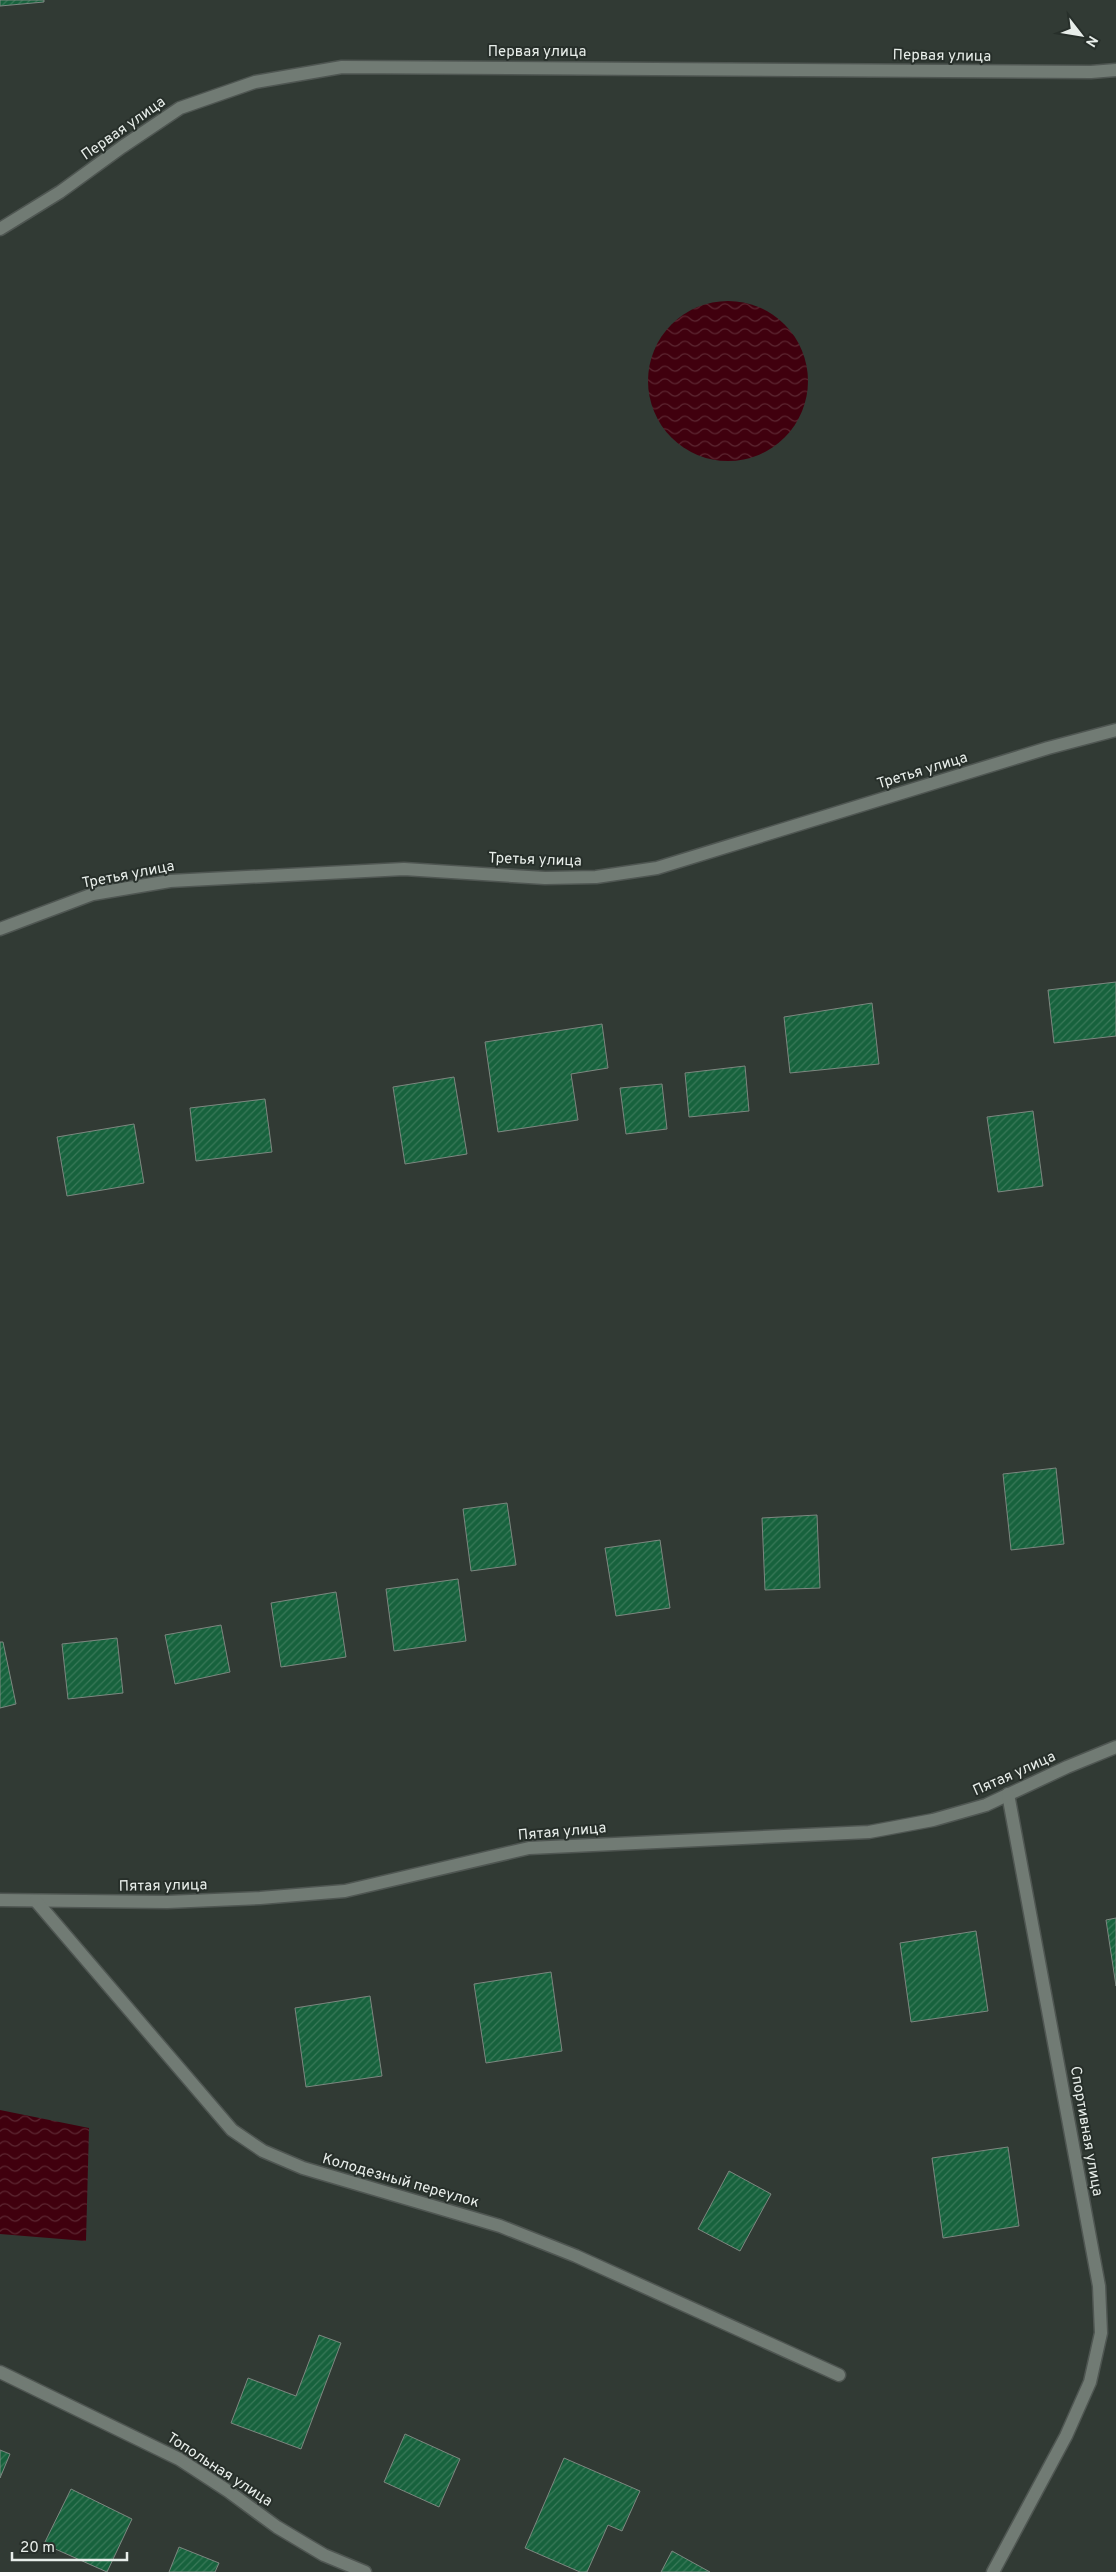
<svg xmlns="http://www.w3.org/2000/svg" width="1116" height="2572" font-family="Overpass,sans-serif">
<style>
.water{fill:url(#water-waves)}
.building{fill:url(#building-hatch);stroke:#7d8780}
.lines{fill:none;stroke-linecap:round;stroke-linejoin:round}
.minor-casing{stroke:#4f5652;stroke-width:15}
.minor{stroke:#717b74;stroke-width:12}
.labels{text-anchor:middle;stroke-width:4;stroke-linejoin:round;paint-order:stroke}
.street-label{font-size:15px;fill:#e8eeea;stroke:#272f2a}
</style>
<defs>
<pattern id="water-waves" width="16" height="10" patternUnits="userSpaceOnUse" patternTransform="scale(1.25)"><rect width="16" height="10" fill="#40000e"/><path d="M0 5q4-4 8 0t8 0" fill="none" stroke="#5c2631"/></pattern>
<pattern id="building-hatch" width="6" height="6" patternUnits="userSpaceOnUse" patternTransform="scale(1.25)"><rect width="6" height="6" fill="#17623d"/><path d="M-1 1l2-2M0 6l6-6M5 7l2-2" fill="none" stroke="#397959"/></pattern>
</defs>
<rect width="100%" height="100%" fill="#313a34"/>
<g class="water">
<circle cx="728" cy="381" r="80"/>
<path d="M 0,2110 L 89,2128 L 86,2241 L 0,2234 Z"/>
</g>
<g class="building">
<path d="M 0,0 L 44,0 L 44,2 L 0,6 Z"/>
<path d="M 1116,982 L 1116,1036 L 1054,1043 L 1048,990 Z"/>
<path d="M 872,1003 L 879,1064 L 790,1073 L 784,1017 Z"/>
<path d="M 602,1024 L 608,1068 L 571,1074 L 578,1120 L 498,1132 L 485,1042 Z"/>
<path d="M 745,1066 L 749,1111 L 689,1117 L 685,1073 Z"/>
<path d="M 454,1077 L 467,1154 L 405,1164 L 393,1087 Z"/>
<path d="M 662,1084 L 667,1129 L 626,1134 L 620,1088 Z"/>
<path d="M 265,1099 L 272,1152 L 196,1161 L 190,1108 Z"/>
<path d="M 1033,1111 L 1043,1186 L 998,1192 L 987,1117 Z"/>
<path d="M 134,1124 L 144,1183 L 67,1196 L 57,1137 Z"/>
<path d="M 1056,1468 L 1064,1544 L 1011,1550 L 1003,1474 Z"/>
<path d="M 507,1503 L 516,1565 L 471,1571 L 463,1509 Z"/>
<path d="M 817,1515 L 820,1588 L 765,1590 L 762,1518 Z"/>
<path d="M 660,1540 L 670,1608 L 616,1616 L 605,1548 Z"/>
<path d="M 458,1579 L 466,1641 L 394,1651 L 386,1589 Z"/>
<path d="M 336,1592 L 346,1657 L 281,1667 L 271,1603 Z"/>
<path d="M 221,1625 L 230,1672 L 175,1684 L 165,1635 Z"/>
<path d="M 117,1638 L 123,1693 L 68,1699 L 62,1644 Z"/>
<path d="M 0,1642 L 3,1642 L 16,1704 L 0,1708 Z"/>
<path d="M 1116,1918 L 1116,1986 L 1106,1920 Z"/>
<path d="M 976,1931 L 988,2011 L 911,2022 L 900,1943 Z"/>
<path d="M 551,1972 L 562,2051 L 486,2063 L 474,1984 Z"/>
<path d="M 370,1996 L 382,2076 L 306,2087 L 295,2008 Z"/>
<path d="M 1008,2147 L 1019,2226 L 943,2238 L 932,2158 Z"/>
<path d="M 729,2171 L 771,2194 L 740,2251 L 698,2229 Z"/>
<path d="M 319,2335 L 341,2343 L 301,2449 L 231,2423 L 248,2378 L 296,2396 Z"/>
<path d="M 405,2434 L 460,2459 L 439,2507 L 384,2482 Z"/>
<path d="M 0,2450 L 10,2454 L 0,2478 Z"/>
<path d="M 564,2458 L 640,2491 L 622,2531 L 608,2525 L 587,2572 L 580,2572 L 525,2548 Z"/>
<path d="M 71,2489 L 132,2519 L 107,2572 L 44,2544 Z"/>
<path d="M 179,2547 L 219,2563 L 215,2572 L 169,2572 Z"/>
<path d="M 672,2551 L 710,2572 L 661,2572 Z"/>
</g>
<g class="lines">
<defs>
<g id="minor">
<path d="M 0,229 L 60,192 L 122,147 L 180,108 L 255,82 L 342,67 L 1091,72 L 1116,70"/>
<path d="M 0,929 L 93,894 L 170,881 L 404,869 L 545,878 L 596,877 L 657,868 L 1048,748 L 1116,730"/>
<path d="M 0,1900 L 167,1902 L 260,1898 L 345,1891 L 529,1848 L 869,1832 L 933,1820 L 986,1805 L 1067,1767 L 1116,1747"/>
<path d="M 36,1901 L 232,2130 L 263,2151 L 303,2168 L 500,2226 L 576,2256 L 839,2375"/>
<path d="M 0,2372 L 179,2459 L 228,2491 L 277,2527 L 324,2555 L 365,2572"/>
<path d="M 993,2572 L 1066,2436 L 1090,2382 L 1101,2333 L 1099,2286 L 1008,1794"/>
</g>
</defs>
<use href="#minor" class="minor-casing"/>
<use href="#minor" class="minor"/>
</g>
<g class="labels">
<g class="street-label">
<text x="537" y="56">Первая улица</text>
<text transform="translate(942 55) rotate(1)" y="5">Первая улица</text>
<text transform="translate(123 128) rotate(-35)" y="5">Первая улица</text>
<text transform="translate(922 770) rotate(-17)" y="5">Третья улица</text>
<text transform="translate(535 859) rotate(2)" y="5">Третья улица</text>
<text transform="translate(128 874) rotate(-11)" y="5">Третья улица</text>
<text transform="translate(1014 1773) rotate(-24)" y="5">Пятая улица</text>
<text transform="translate(562 1831) rotate(-5)" y="5">Пятая улица</text>
<text transform="translate(163 1885) rotate(-1)" y="5">Пятая улица</text>
<text transform="translate(1087 2131) rotate(80)" y="5">Спортивная улица</text>
<text transform="translate(401 2180) rotate(16)" y="5">Колодезный переулок</text>
<text transform="translate(220 2469) rotate(33)" y="5">Топольная улица</text>
</g>
</g>
<g transform="translate(1081 35) rotate(121)" stroke="#272f2a" stroke-width="4" paint-order="stroke">
<path d="M0-4L9 19L0 12L-9 19Z" fill="#e8eeea"/>
<text y="-8" font-size="14" font-weight="bold" text-anchor="middle" fill="#e8eeea">N</text>
</g>
<path d="M12 2552v8h115v-8" fill="none" stroke="#e8eeea" stroke-width="2.5"/>
<text x="20" y="2552" font-size="15" fill="#e8eeea" stroke="#272f2a" stroke-width="4" paint-order="stroke">20 m</text>
</svg>
